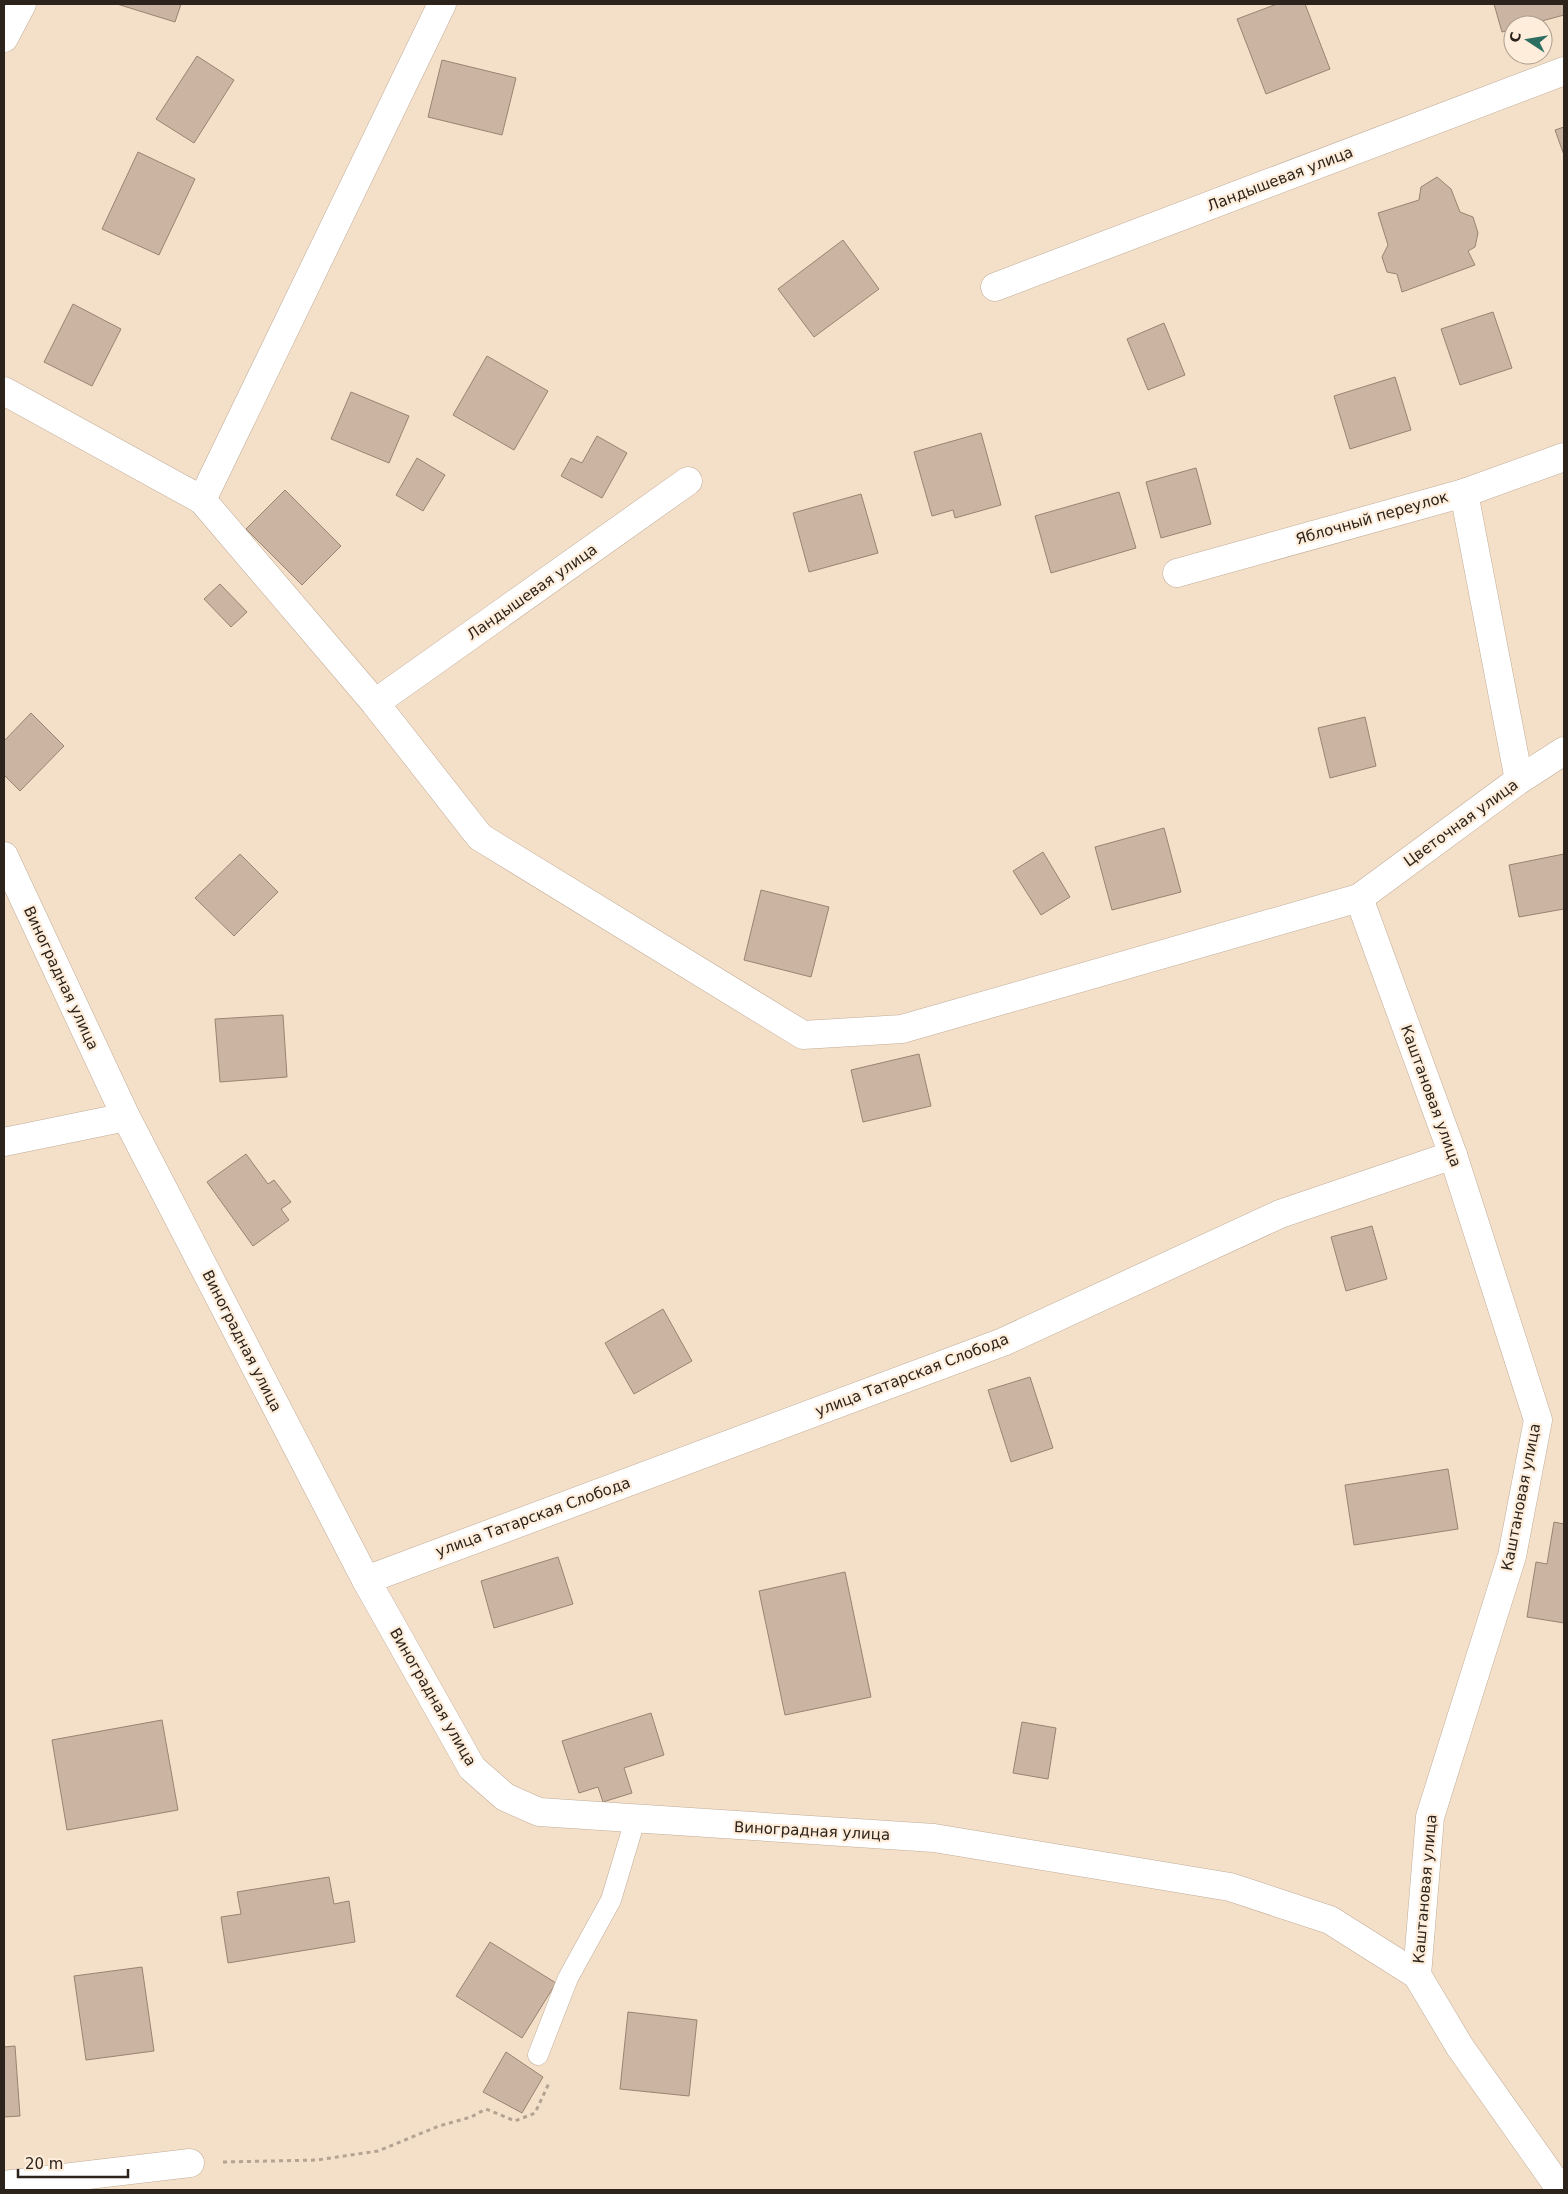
<svg xmlns="http://www.w3.org/2000/svg" width="1568" height="2194" font-family="'DejaVu Sans',sans-serif">
<style>
.building{fill:#cbb4a1;stroke:#998472}
.lines{fill:none;stroke-linecap:round;stroke-linejoin:round}
.service-casing{stroke:#c1ad98;stroke-width:21}
.minor-casing{stroke:#c1ad98;stroke-width:29}
.path{stroke:#b4a392;stroke-width:3;stroke-dasharray:4 4;stroke-linecap:butt}
.service{stroke:#fff;stroke-width:20}
.minor{stroke:#fff;stroke-width:28}
.labels{text-anchor:middle;stroke-width:4.5;stroke-linejoin:round;paint-order:stroke}
.street-label{font-size:15px;fill:#2c241c;stroke:#feeddb}
</style>
<rect width="100%" height="100%" fill="#f4dfc9"/>
<g class="building">
<path d="M 117,4 L 181,4 L 175,22 Z"/>
<path d="M 1277,4 L 1305,4 L 1330,69 L 1266,94 L 1237,19 Z"/>
<path d="M 1494,4 L 1564,4 L 1564,15 L 1527,25 L 1513,25 L 1513,29 L 1502,32 Z"/>
<path d="M 197,56 L 234,80 L 194,143 L 156,119 Z"/>
<path d="M 442,60 L 516,78 L 502,135 L 428,117 Z"/>
<path d="M 1564,127 L 1564,155 L 1555,130 Z"/>
<path d="M 138,152 L 195,179 L 159,255 L 102,229 Z"/>
<path d="M 1437,177 L 1451,189 L 1460,212 L 1473,217 L 1478,233 L 1475,247 L 1468,251 L 1475,265 L 1402,292 L 1397,274 L 1387,272 L 1382,257 L 1388,245 L 1378,213 L 1419,200 L 1421,187 Z"/>
<path d="M 843,240 L 879,289 L 814,337 L 778,289 Z"/>
<path d="M 73,304 L 121,329 L 92,386 L 44,362 Z"/>
<path d="M 1493,312 L 1512,368 L 1460,385 L 1441,329 Z"/>
<path d="M 1164,323 L 1185,375 L 1148,390 L 1127,339 Z"/>
<path d="M 487,356 L 548,391 L 514,450 L 453,415 Z"/>
<path d="M 1395,377 L 1411,430 L 1350,449 L 1334,396 Z"/>
<path d="M 351,392 L 409,416 L 389,463 L 331,439 Z"/>
<path d="M 981,433 L 1001,505 L 955,518 L 953,510 L 932,516 L 914,452 Z"/>
<path d="M 597,436 L 627,453 L 602,498 L 561,476 L 571,458 L 582,463 Z"/>
<path d="M 417,458 L 445,475 L 423,511 L 396,495 Z"/>
<path d="M 1196,468 L 1211,524 L 1161,538 L 1146,482 Z"/>
<path d="M 285,490 L 341,546 L 302,585 L 246,529 Z"/>
<path d="M 1119,492 L 1136,548 L 1051,573 L 1035,516 Z"/>
<path d="M 861,494 L 878,553 L 809,572 L 793,513 Z"/>
<path d="M 220,584 L 247,612 L 231,627 L 204,599 Z"/>
<path d="M 31,713 L 64,746 L 20,791 L 4,775 L 4,741 Z"/>
<path d="M 1365,717 L 1376,766 L 1330,778 L 1318,728 Z"/>
<path d="M 1164,828 L 1181,892 L 1112,910 L 1095,847 Z"/>
<path d="M 1043,852 L 1070,897 L 1041,915 L 1013,871 Z"/>
<path d="M 240,854 L 278,892 L 234,936 L 195,898 Z"/>
<path d="M 1564,854 L 1564,909 L 1519,917 L 1509,865 Z"/>
<path d="M 761,890 L 829,907 L 811,977 L 744,960 Z"/>
<path d="M 283,1015 L 287,1077 L 220,1082 L 215,1019 Z"/>
<path d="M 919,1054 L 931,1106 L 863,1122 L 851,1070 Z"/>
<path d="M 246,1154 L 268,1184 L 274,1180 L 291,1202 L 281,1209 L 289,1220 L 253,1246 L 207,1182 Z"/>
<path d="M 1372,1226 L 1387,1279 L 1346,1291 L 1331,1237 Z"/>
<path d="M 663,1309 L 692,1361 L 634,1394 L 605,1343 Z"/>
<path d="M 1030,1377 L 1053,1448 L 1011,1462 L 988,1390 Z"/>
<path d="M 1448,1469 L 1458,1529 L 1354,1545 L 1345,1485 Z"/>
<path d="M 1554,1522 L 1564,1524 L 1564,1623 L 1527,1617 L 1536,1562 L 1547,1564 Z"/>
<path d="M 558,1557 L 573,1604 L 494,1628 L 481,1581 Z"/>
<path d="M 845,1572 L 871,1697 L 785,1715 L 759,1591 Z"/>
<path d="M 651,1713 L 664,1755 L 624,1768 L 632,1793 L 603,1802 L 598,1787 L 579,1793 L 562,1741 Z"/>
<path d="M 162,1720 L 178,1810 L 67,1830 L 52,1740 Z"/>
<path d="M 1022,1722 L 1056,1728 L 1048,1779 L 1013,1773 Z"/>
<path d="M 329,1877 L 334,1904 L 349,1901 L 355,1942 L 228,1963 L 221,1917 L 241,1914 L 237,1892 Z"/>
<path d="M 490,1942 L 556,1983 L 522,2038 L 456,1996 Z"/>
<path d="M 142,1967 L 154,2051 L 86,2060 L 74,1976 Z"/>
<path d="M 628,2012 L 697,2020 L 689,2096 L 620,2089 Z"/>
<path d="M 15,2046 L 20,2116 L 4,2117 L 4,2047 Z"/>
<path d="M 506,2052 L 543,2077 L 522,2113 L 483,2092 Z"/>
</g>
<g class="lines">
<defs>
<path id="service" d="M 538,2055 L 568,1978 L 611,1900 L 635,1820"/>
<g id="minor">
<path d="M 4,38 L 22,4"/>
<path d="M 995,287 L 1564,71"/>
<path d="M 4,391 L 202,500 L 375,703 L 480,837 L 803,1035 L 902,1029 L 1359,898 L 1519,780 L 1564,751"/>
<path d="M 1464,493 L 1519,780"/>
<path d="M 202,500 L 442,4"/>
<path d="M 1177,573 L 1464,493 L 1564,457"/>
<path d="M 375,703 L 688,481"/>
<path d="M 4,856 L 126,1117 L 366,1580 L 472,1768 L 505,1797 L 539,1812 L 934,1838 L 1230,1887 L 1330,1920 L 1417,1975"/>
<path d="M 1359,898 L 1453,1155 L 1538,1420 L 1512,1556 L 1430,1817 L 1417,1975 L 1460,2047 L 1561,2190"/>
<path d="M 4,1142 L 126,1117"/>
<path d="M 366,1580 L 1003,1342 L 1280,1214 L 1453,1155"/>
<path d="M 4,2185 L 190,2163"/>
</g>
</defs>
<use href="#service" class="service-casing"/>
<use href="#minor" class="minor-casing"/>
<path class="path" d="M 223,2162 L 317,2160 L 378,2151 L 439,2126 L 471,2117 L 486,2109 L 515,2121 L 535,2113 L 549,2083"/>
<use href="#service" class="service"/>
<use href="#minor" class="minor"/>
</g>
<g class="labels">
<g class="street-label">
<text transform="translate(1280 179) rotate(-21)" y="5">Ландышевая улица</text>
<text transform="translate(1372 518) rotate(-16)" y="5">Яблочный переулок</text>
<text transform="translate(532 592) rotate(-35)" y="5">Ландышевая улица</text>
<text transform="translate(1461 823) rotate(-36)" y="5">Цветочная улица</text>
<text transform="translate(61 978) rotate(65)" y="5">Виноградная улица</text>
<text transform="translate(1431 1096) rotate(70)" y="5">Каштановая улица</text>
<text transform="translate(242 1341) rotate(63)" y="5">Виноградная улица</text>
<text transform="translate(912 1375) rotate(-21)" y="5">улица Татарская Слобода</text>
<text transform="translate(1521 1497) rotate(-79)" y="5">Каштановая улица</text>
<text transform="translate(533 1517) rotate(-20)" y="5">улица Татарская Слобода</text>
<text transform="translate(433 1697) rotate(60)" y="5">Виноградная улица</text>
<text transform="translate(812 1831) rotate(3)" y="5">Виноградная улица</text>
<text transform="translate(1425 1889) rotate(-85)" y="5">Каштановая улица</text>
</g>
</g>
<rect width="1568" height="2194" fill="none" stroke="#2c241c" stroke-width="10"/>
<g transform="translate(1528 40) rotate(282)"><circle r="24" fill="#feeddb" stroke="#aa9d8f"/>
<path d="M0-4L9 19L0 12L-9 19Z" fill="#2c6f61"/>
<text y="-8" font-size="14" font-weight="bold" text-anchor="middle" fill="#2c241c">С</text>
</g>
<path d="M18 2169v8h110v-8" fill="none" stroke="#2c241c" stroke-width="2.5"/>
<text x="25" y="2169" font-size="15" fill="#2c241c" stroke="#feeddb" stroke-width="4" paint-order="stroke">20 m</text>
</svg>
